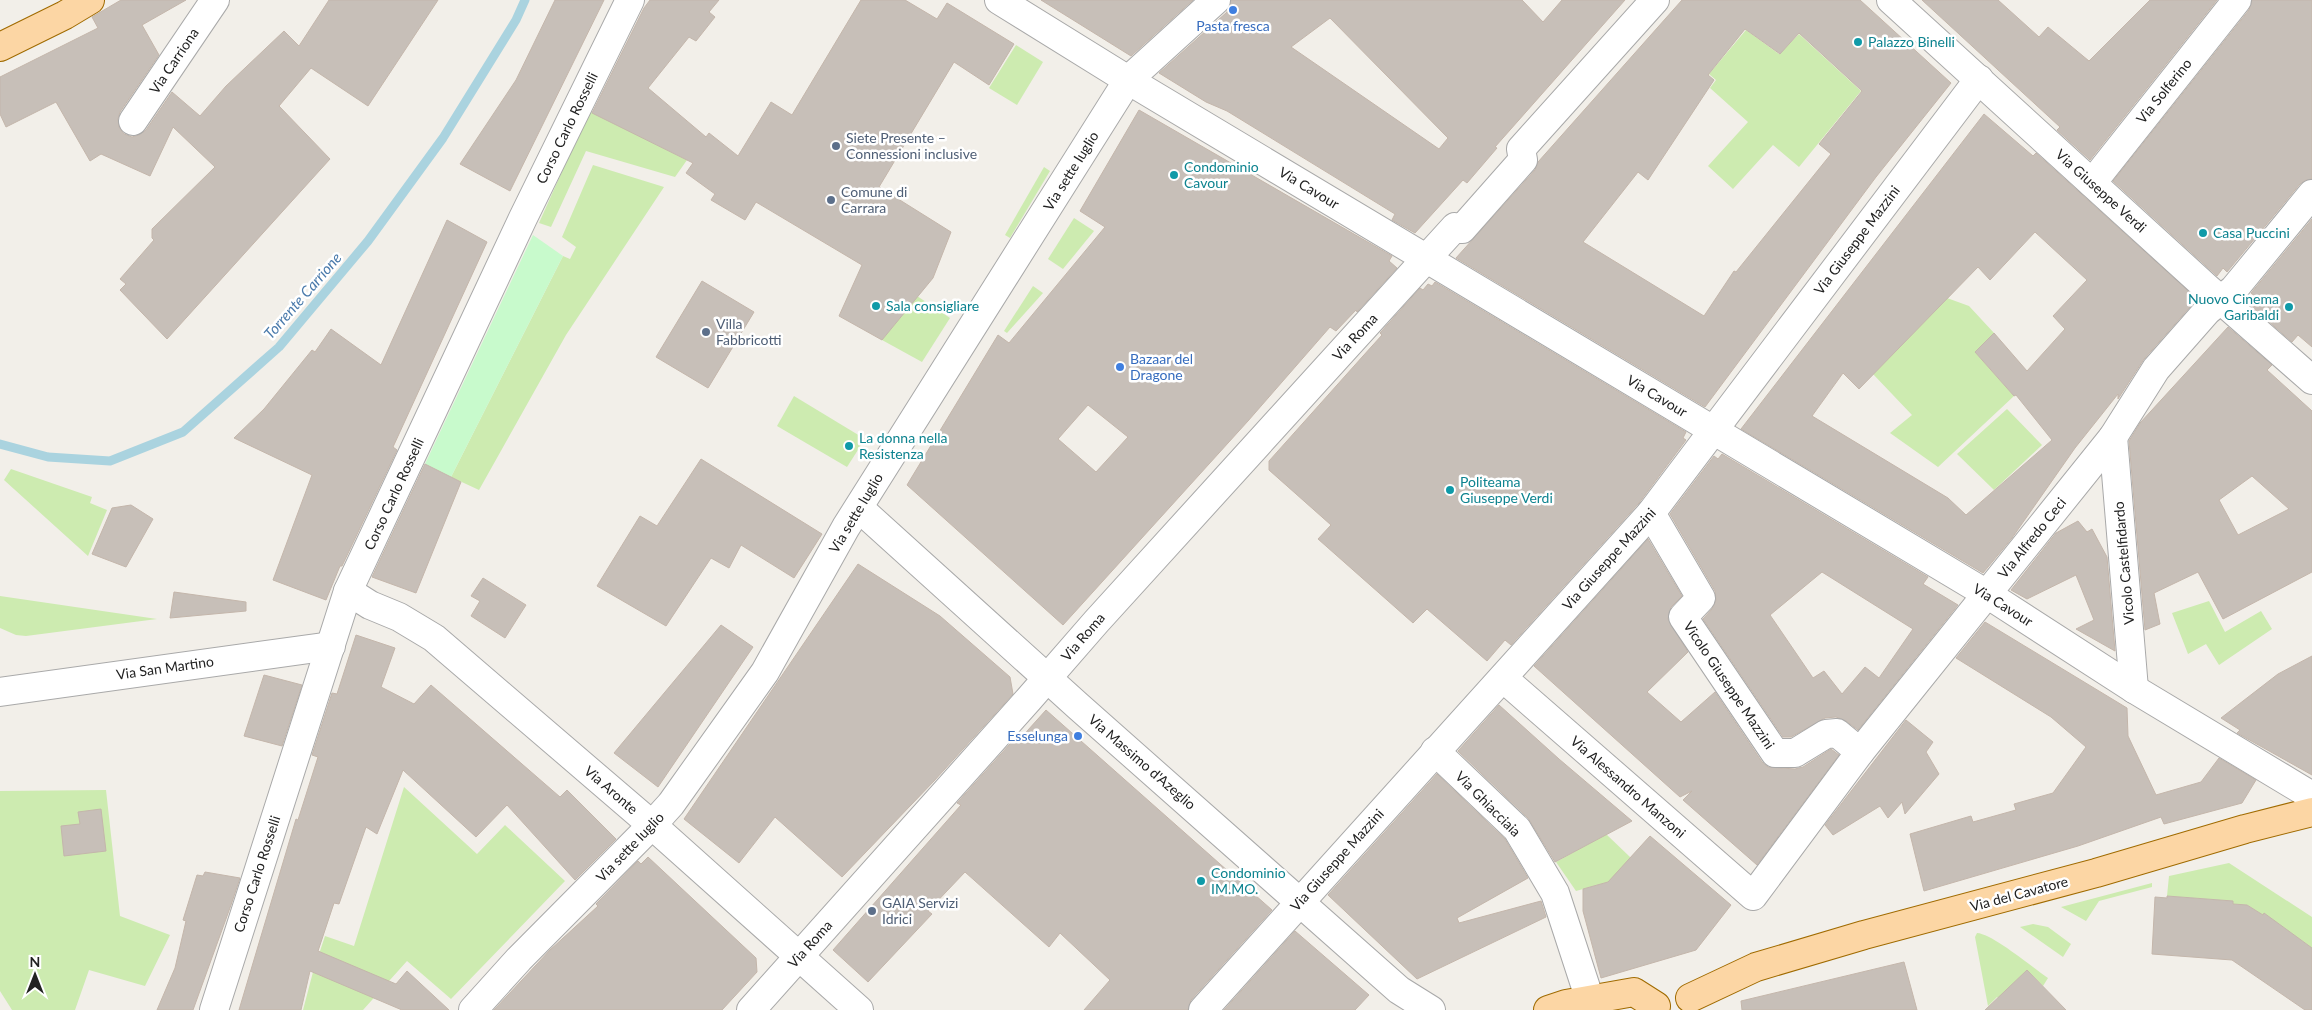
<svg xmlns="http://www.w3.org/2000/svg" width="2312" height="1010" font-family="Lato,sans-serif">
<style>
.grass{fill:#cdebb0}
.park{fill:#c8facc}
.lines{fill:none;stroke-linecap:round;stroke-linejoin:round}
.stream{stroke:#aad3df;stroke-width:9}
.building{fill:#c7bfb8;stroke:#c4b6ab;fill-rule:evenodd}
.minor-casing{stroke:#a9a9a9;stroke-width:30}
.major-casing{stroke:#a06b00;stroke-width:30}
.minor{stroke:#fff;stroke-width:28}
.major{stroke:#fcd6a4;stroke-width:28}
.shop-dot{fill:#3f7fe0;stroke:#fff;stroke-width:2}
.culture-dot{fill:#0f9aa8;stroke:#fff;stroke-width:2}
.service-dot{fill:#5c6f8a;stroke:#fff;stroke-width:2}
.labels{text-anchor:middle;stroke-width:5;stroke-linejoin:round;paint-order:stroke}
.shop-label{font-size:14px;fill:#366cbe;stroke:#fff}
.culture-label{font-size:14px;fill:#0d838f;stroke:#fff;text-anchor:start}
.street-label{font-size:14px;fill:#222;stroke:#fff}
.service-label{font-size:14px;fill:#4e5e75;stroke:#fff;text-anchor:start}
.water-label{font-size:15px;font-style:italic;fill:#4a7aab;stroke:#fff}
</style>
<rect width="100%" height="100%" fill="#f2efe9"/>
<g class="grass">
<path d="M 1746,30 L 1779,54 L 1799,34 L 1861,91 L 1799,167 L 1773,145 L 1733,189 L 1708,166 L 1748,122 L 1710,88 L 1716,80 L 1709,74 Z"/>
<path d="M 1016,45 L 1043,62 L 1017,105 L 989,88 Z"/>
<path d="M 589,111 L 687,160 L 675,177 L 586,151 L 551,227 L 539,223 Z"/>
<path d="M 593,165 L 664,187 L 566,335 L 479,490 L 451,477 L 563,256 L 570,259 L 576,247 L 562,237 Z"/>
<path d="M 1044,167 L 1050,171 L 1010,238 L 1005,235 Z"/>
<path d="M 1074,218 L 1094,231 L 1063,269 L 1048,259 Z"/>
<path d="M 1033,286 L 1043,293 L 1007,333 L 1004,331 Z"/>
<path d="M 917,296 L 950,318 L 922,362 L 882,340 Z"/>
<path d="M 1947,298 L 1969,306 L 1994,333 L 1975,352 L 2014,396 L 1938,467 L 1890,433 L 1912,415 L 1873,374 Z"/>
<path d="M 794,396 L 865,439 L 847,467 L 777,426 Z"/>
<path d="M 2007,409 L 2042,445 L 1994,490 L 1957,454 Z"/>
<path d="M 11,469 L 92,497 L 90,503 L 107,510 L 88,556 L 4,480 Z"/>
<path d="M 0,596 L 157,619 L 26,636 L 16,635 L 0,628 Z"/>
<path d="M 2209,601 L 2225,632 L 2261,611 L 2272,629 L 2219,665 L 2206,644 L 2188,654 L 2172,613 Z"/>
<path d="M 404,787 L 477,854 L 505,825 L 565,881 L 451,999 L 407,961 L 363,1010 L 303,1010 L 313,972 L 325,936 L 354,946 Z"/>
<path d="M 106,790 L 120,916 L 170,935 L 145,986 L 89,970 L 75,1010 L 12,1010 L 0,991 L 0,791 Z"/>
<path d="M 1606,834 L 1630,857 L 1630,876 L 1576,891 L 1556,862 Z"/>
<path d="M 2229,863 L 2312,917 L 2312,950 L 2308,945 L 2264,914 L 2263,915 L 2247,905 L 2233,904 L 2232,901 L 2167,896 L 2169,876 Z"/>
<path d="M 2152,883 L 2152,887 L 2099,901 L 2086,921 L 2061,907 Z"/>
<path d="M 2033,924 L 2048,927 L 2071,944 L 2063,957 L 2020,927 Z"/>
<path d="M 1977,933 C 1993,934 2033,968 2048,978 L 2043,986 L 2027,970 L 2013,984 L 2016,988 L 2002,1001 L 1997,997 L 1988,1006 L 1975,937 Z"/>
</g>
<path class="park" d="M 533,235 L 563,256 L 451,477 L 425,464 Z"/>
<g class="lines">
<path class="stream" d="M 0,444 L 48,457 L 110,461 L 183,432 L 279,347 L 368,241 L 443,138 L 516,20 L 525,0"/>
</g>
<g class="building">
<path d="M 121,0 L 186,0 L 142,25 L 159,55 L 120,112 L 118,119 L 119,127 L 124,134 L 132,137 L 139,135 L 146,130 L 172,92 L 200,116 L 226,86 L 284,31 L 299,46 L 329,0 L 438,0 L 368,106 L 311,68 L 279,106 L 330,159 L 167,339 L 120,290 L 126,284 L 120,279 L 154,240 L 152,238 L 152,229 L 215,167 L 173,127 L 150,176 L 101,154 L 90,161 L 56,102 L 6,127 L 0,114 L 0,77 L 98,28 L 92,17 Z"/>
<path d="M 555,0 L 604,0 L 510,191 L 460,164 L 516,80 Z"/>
<path d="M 650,0 L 719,0 L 709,12 L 715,17 L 696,41 L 689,37 L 648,88 L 706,137 L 709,133 L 738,156 L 771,102 L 792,115 L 861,0 L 905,0 L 937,19 L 947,3 L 1014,44 L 989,85 L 954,62 L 879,187 L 951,232 L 933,278 L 882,340 L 839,316 L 862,265 L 756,202 L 745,220 L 711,200 L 715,194 L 686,173 L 693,163 L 592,113 L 644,8 Z"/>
<path d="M 1041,0 L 1193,0 L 1131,56 Z"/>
<path d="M 1231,0 L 1522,0 L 1543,22 L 1562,0 L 1625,0 L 1495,147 L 1497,148 L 1467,183 L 1463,180 L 1415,233 L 1392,220 L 1395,214 L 1227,111 L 1206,102 L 1159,73 L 1227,12 ZM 1330,18 L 1448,138 L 1439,149 L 1291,47 Z"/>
<path d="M 1682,0 L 1860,0 L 1951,83 L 1876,177 L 1705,407 L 1456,258 L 1535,170 L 1538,162 ZM 1745,29 L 1780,54 L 1799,33 L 1862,91 L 1819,144 L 1831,154 L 1736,272 L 1734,271 L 1704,316 L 1583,242 L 1638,172 L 1648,180 L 1714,80 L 1708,75 Z"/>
<path d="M 1922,0 L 1998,0 L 2039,37 L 2048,27 L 2089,61 L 2150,0 L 2217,0 L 2090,160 L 2057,130 L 2060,127 Z"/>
<path d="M 2252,0 L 2312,0 L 2312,179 L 2306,180 L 2300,184 L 2227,272 L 2223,268 L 2217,276 L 2113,181 L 2249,10 Z"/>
<path d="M 1139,110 L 1392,256 L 1389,261 L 1397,268 L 1357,312 L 1356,310 L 1336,331 L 1330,327 L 1248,421 L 1063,625 L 907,485 L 998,335 L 1009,343 L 1105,227 L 1080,211 ZM 1088,405 L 1128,437 L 1096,472 L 1058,439 Z"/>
<path d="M 1984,114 L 2033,156 L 2036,153 L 2197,299 L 2144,359 L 2118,399 L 2118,394 L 2075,448 L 2012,538 L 1983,573 L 1741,429 ZM 2035,232 L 2087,280 L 2053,316 L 2065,329 L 2027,371 L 1994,333 L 1975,352 L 2014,396 L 2016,395 L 2052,440 L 1966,515 L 1948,498 L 1812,416 L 1843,373 L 1859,389 L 1978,267 L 1990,280 Z"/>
<path d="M 2312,219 L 2312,347 L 2298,335 L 2292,342 L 2249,304 L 2256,297 L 2251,293 Z"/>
<path d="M 447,220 L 487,242 L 393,447 L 397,450 L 342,566 L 340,566 L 326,600 L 273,580 L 312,475 L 234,438 L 264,409 L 312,350 L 315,352 L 331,329 L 381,365 Z"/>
<path d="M 702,281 L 754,312 L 708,388 L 656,357 Z"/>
<path d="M 1435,282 L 1686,432 L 1683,438 L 1686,440 L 1639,503 L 1511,645 L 1505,640 L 1487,661 L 1427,609 L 1413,623 L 1318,539 L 1331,525 L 1269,470 L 1269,461 L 1363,356 L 1382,335 L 1380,333 L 1420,288 L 1423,290 L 1428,284 L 1432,286 Z"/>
<path d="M 2228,327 L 2272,365 L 2267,370 L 2312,411 L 2312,572 L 2223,619 L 2198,572 L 2154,593 L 2160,624 L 2145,630 L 2129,441 L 2140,423 ZM 2252,476 L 2289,509 L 2238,535 L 2219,500 Z"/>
<path d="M 1722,454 L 1928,577 L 1923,584 L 1958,605 L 1858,730 L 1846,721 L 1836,717 L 1825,718 L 1791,737 L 1783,737 L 1703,619 L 1712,609 L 1716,600 L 1715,591 L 1670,514 L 1714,456 L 1718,459 ZM 1822,572 L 1913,629 L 1879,678 L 1865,667 L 1842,694 L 1824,671 L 1813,678 L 1770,615 Z"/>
<path d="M 701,459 L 822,534 L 794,578 L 741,545 L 729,568 L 711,558 L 666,626 L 597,586 L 640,516 L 657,526 Z"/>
<path d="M 425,464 L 461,482 L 416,593 L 372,577 Z"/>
<path d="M 131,505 L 153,519 L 126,567 L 92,554 L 112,508 Z"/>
<path d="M 2078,521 L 2087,532 L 2092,529 L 2107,557 L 2115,651 L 2076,629 L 2094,620 L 2076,575 L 2027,599 L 2011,590 L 2056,533 Z"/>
<path d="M 1648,539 L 1682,596 L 1671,607 L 1668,619 L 1688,652 L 1647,692 L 1681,722 L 1715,692 L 1762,762 L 1768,767 L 1795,769 L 1803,767 L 1831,749 L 1839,755 L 1757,865 L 1683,800 L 1692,791 L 1680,797 L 1534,666 Z"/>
<path d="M 858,564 L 940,616 L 1010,677 L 1013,694 L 934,781 L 842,877 L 775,817 L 739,863 L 684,819 Z"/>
<path d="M 483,578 L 526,605 L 505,638 L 471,616 L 480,601 L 471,596 Z"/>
<path d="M 174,592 L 246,602 L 246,611 L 170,618 Z"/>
<path d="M 1985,622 L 2127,708 L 2128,736 L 2156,795 L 2201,782 L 2219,758 L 2256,780 L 2242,803 L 2164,824 L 2161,817 L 2078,846 L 1924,891 L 1910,834 L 1971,816 L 1973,822 L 2016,810 L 2014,804 L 2053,793 L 2086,747 L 2051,717 L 1956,658 Z"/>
<path d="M 721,625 L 753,647 L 658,787 L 614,753 Z"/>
<path d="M 356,635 L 395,648 L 381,687 L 414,704 L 431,685 L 560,797 L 567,790 L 616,839 L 575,880 L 507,805 L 476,837 L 403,770 L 377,834 L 366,827 L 339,904 L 334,903 L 318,951 L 396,984 L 407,971 L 449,1010 L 402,1010 L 310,971 L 301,1010 L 239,1010 L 296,819 L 298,820 L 318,757 L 312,755 L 332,693 L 337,694 Z"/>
<path d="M 2312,656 L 2312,775 L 2237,733 L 2240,730 L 2221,718 L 2278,674 Z"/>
<path d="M 264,675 L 302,685 L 282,746 L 244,736 Z"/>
<path d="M 1499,705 L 1559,759 L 1632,821 L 1555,862 L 1528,818 L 1458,751 Z"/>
<path d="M 1046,710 L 1272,910 L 1191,1000 L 1188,1010 L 1084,1010 L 1110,980 L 1060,933 L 1049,947 L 965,872 L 928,911 L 932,914 L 868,982 L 833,950 L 961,805 L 957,803 L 1018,735 L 1019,740 Z"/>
<path d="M 1906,720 L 1933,742 L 1926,752 L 1939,774 L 1905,814 L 1902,802 L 1888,818 L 1880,806 L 1833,835 L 1825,825 Z"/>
<path d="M 1437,774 L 1505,839 L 1528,878 L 1457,918 L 1459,923 L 1541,901 L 1546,917 L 1417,979 L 1328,895 Z"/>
<path d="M 101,809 L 106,851 L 64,856 L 61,826 L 80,824 L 78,812 Z"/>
<path d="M 1650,836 L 1731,905 L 1696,950 L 1601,978 L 1583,911 L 1583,889 L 1608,882 Z"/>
<path d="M 648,857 L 756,958 L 757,972 L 722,1010 L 494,1010 L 550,950 L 598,906 L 596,904 L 638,861 L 641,864 Z"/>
<path d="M 205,872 L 240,878 L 231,905 L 193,1010 L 157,1010 L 175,968 L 186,921 L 183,920 L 197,875 L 203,876 Z"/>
<path d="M 2167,896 L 2233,901 L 2233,904 L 2247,905 L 2263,915 L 2264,913 L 2312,948 L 2312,1010 L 2305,1010 L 2232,960 L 2152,954 L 2155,897 L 2167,898 Z"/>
<path d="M 1295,931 L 1369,995 L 1355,1010 L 1224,1010 Z"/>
<path d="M 1904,962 L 1917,1010 L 1742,1010 L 1741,1001 Z"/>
<path d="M 2027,970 L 2066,1010 L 1985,1010 Z"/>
</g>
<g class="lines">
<defs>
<g id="minor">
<path d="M 999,0 L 1128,80 L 1987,594 L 2134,689 L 2312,796"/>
<path d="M 1891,0 L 2206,287 L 2312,380"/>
<path d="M 133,121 L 215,0"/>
<path d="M 2092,183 L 2237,0"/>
<path d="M 2113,437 L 2134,689"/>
<path d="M 859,508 L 1078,706 L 1399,990 L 1431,1010"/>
<path d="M 1651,513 L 1701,598 L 1683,617 L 1775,753 L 1795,753 L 1826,734 L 1837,733 L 1860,752"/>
<path d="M 348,591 L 370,605 L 399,617 L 434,638 L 652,825 L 859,1010"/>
<path d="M 1503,678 L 1753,896 L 1860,752 L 2113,437 L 2156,369 L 2207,311 L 2234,289 L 2312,194"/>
<path d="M 0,692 L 331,646"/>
<path d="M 1435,751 L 1517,829 L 1555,893 L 1590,1000"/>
<path d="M 214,1010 L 348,591 L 523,218 L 630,0"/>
<path d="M 473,1010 L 519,959 L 652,825 L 671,804 L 765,672 L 846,527 L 1128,80 L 1216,0"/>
<path d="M 751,1010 L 1029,699 L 1096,622 L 1455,227 L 1462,229 L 1523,160 L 1521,149 L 1655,0"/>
<path d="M 1203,1010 L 1651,513 L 1979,79"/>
</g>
<g id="major">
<path d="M 0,47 L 65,15 L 90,0"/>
<path d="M 1690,998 L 1756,967 L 1864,935 L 2096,873 L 2245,829 L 2312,812"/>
<path d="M 1548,1010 L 1566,1004 L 1634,992 L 1656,1006"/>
</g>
</defs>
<use href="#minor" class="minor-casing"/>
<use href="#major" class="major-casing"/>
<use href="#minor" class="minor"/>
<use href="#major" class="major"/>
</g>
<g class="shop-dot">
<circle cx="1233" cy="10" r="5"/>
<circle cx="1120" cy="367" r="5"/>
<circle cx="1078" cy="736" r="5"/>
</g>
<g class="culture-dot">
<circle cx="1858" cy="42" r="5"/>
<circle cx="1174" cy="175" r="5"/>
<circle cx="2203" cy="233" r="5"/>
<circle cx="876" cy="306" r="5"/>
<circle cx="2289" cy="307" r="5"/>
<circle cx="849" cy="446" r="5"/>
<circle cx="1450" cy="490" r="5"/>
<circle cx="1201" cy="881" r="5"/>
</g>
<g class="service-dot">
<circle cx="836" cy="146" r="5"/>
<circle cx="831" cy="200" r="5"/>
<circle cx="706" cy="332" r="5"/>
<circle cx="872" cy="911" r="5"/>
</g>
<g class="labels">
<g class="shop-label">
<text x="1233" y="31">Pasta fresca</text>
<text x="1130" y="364" text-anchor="start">Bazaar del<tspan x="1130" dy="16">Dragone</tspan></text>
<text x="1068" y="741" text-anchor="end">Esselunga</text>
</g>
<g class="culture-label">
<text x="1868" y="47">Palazzo Binelli</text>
<text x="1184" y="172">Condominio<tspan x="1184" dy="16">Cavour</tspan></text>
<text x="2213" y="238">Casa Puccini</text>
<text x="2279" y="304" text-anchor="end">Nuovo Cinema<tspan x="2279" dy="16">Garibaldi</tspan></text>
<text x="886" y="311">Sala consigliare</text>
<text x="859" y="443">La donna nella<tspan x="859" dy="16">Resistenza</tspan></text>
<text x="1460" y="487">Politeama<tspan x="1460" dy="16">Giuseppe Verdi</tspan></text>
<text x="1211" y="878">Condominio<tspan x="1211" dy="16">IM.MO.</tspan></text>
</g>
<g class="street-label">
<text transform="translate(174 61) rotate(-56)" y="5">Via Carriona</text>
<text transform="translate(2164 91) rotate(-51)" y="5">Via Solferino</text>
<text transform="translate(567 128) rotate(-64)" y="5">Corso Carlo Rosselli</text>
<text transform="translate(1071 171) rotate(-58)" y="5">Via sette luglio</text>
<text transform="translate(1309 188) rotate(31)" y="5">Via Cavour</text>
<text transform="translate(2101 191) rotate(42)" y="5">Via Giuseppe Verdi</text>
<text transform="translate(1857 240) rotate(-53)" y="5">Via Giuseppe Mazzini</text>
<text transform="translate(1355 337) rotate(-47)" y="5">Via Roma</text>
<text transform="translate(1657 396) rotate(31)" y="5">Via Cavour</text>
<text transform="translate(394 494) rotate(-65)" y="5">Corso Carlo Rosselli</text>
<text transform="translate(856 513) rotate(-59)" y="5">Via sette luglio</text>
<text transform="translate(2032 538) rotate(-51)" y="5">Via Alfredo Ceci</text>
<text transform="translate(1609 559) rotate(-48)" y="5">Via Giuseppe Mazzini</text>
<text transform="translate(2124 563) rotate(-95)" y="5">Vicolo Castelfidardo</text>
<text transform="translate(2003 605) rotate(32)" y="5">Via Cavour</text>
<text transform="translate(1083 637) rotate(-49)" y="5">Via Roma</text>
<text transform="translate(165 668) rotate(-8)" y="5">Via San Martino</text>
<text transform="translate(1729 685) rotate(56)" y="5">Vicolo Giuseppe Mazzini</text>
<text transform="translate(1142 762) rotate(41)" y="5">Via Massimo d'Azeglio</text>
<text transform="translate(1628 787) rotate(41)" y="5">Via Alessandro Manzoni</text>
<text transform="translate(611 790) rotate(41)" y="5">Via Aronte</text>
<text transform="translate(1488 804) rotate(45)" y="5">Via Ghiacciaia</text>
<text transform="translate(630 847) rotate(-46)" y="5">Via sette luglio</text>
<text transform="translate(1337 860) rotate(-48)" y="5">Via Giuseppe Mazzini</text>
<text transform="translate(257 874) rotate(-72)" y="5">Corso Carlo Rosselli</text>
<text transform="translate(2019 894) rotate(-15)" y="5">Via del Cavatore</text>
<text transform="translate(810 944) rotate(-48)" y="5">Via Roma</text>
</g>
<g class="service-label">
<text x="846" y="143">Siete Presente –<tspan x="846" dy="16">Connessioni inclusive</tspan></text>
<text x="841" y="197">Comune di<tspan x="841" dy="16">Carrara</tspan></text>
<text x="716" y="329">Villa<tspan x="716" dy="16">Fabbricotti</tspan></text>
<text x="882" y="908">GAIA Servizi<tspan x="882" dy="16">Idrici</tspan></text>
</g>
<g class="water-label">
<text transform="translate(303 296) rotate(-49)" y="5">Torrente Carrione</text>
</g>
</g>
<g transform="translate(35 975)" stroke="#ffffff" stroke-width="4" paint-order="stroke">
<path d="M0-4L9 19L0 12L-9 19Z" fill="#222222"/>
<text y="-8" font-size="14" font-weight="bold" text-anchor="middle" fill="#222222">N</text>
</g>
</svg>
